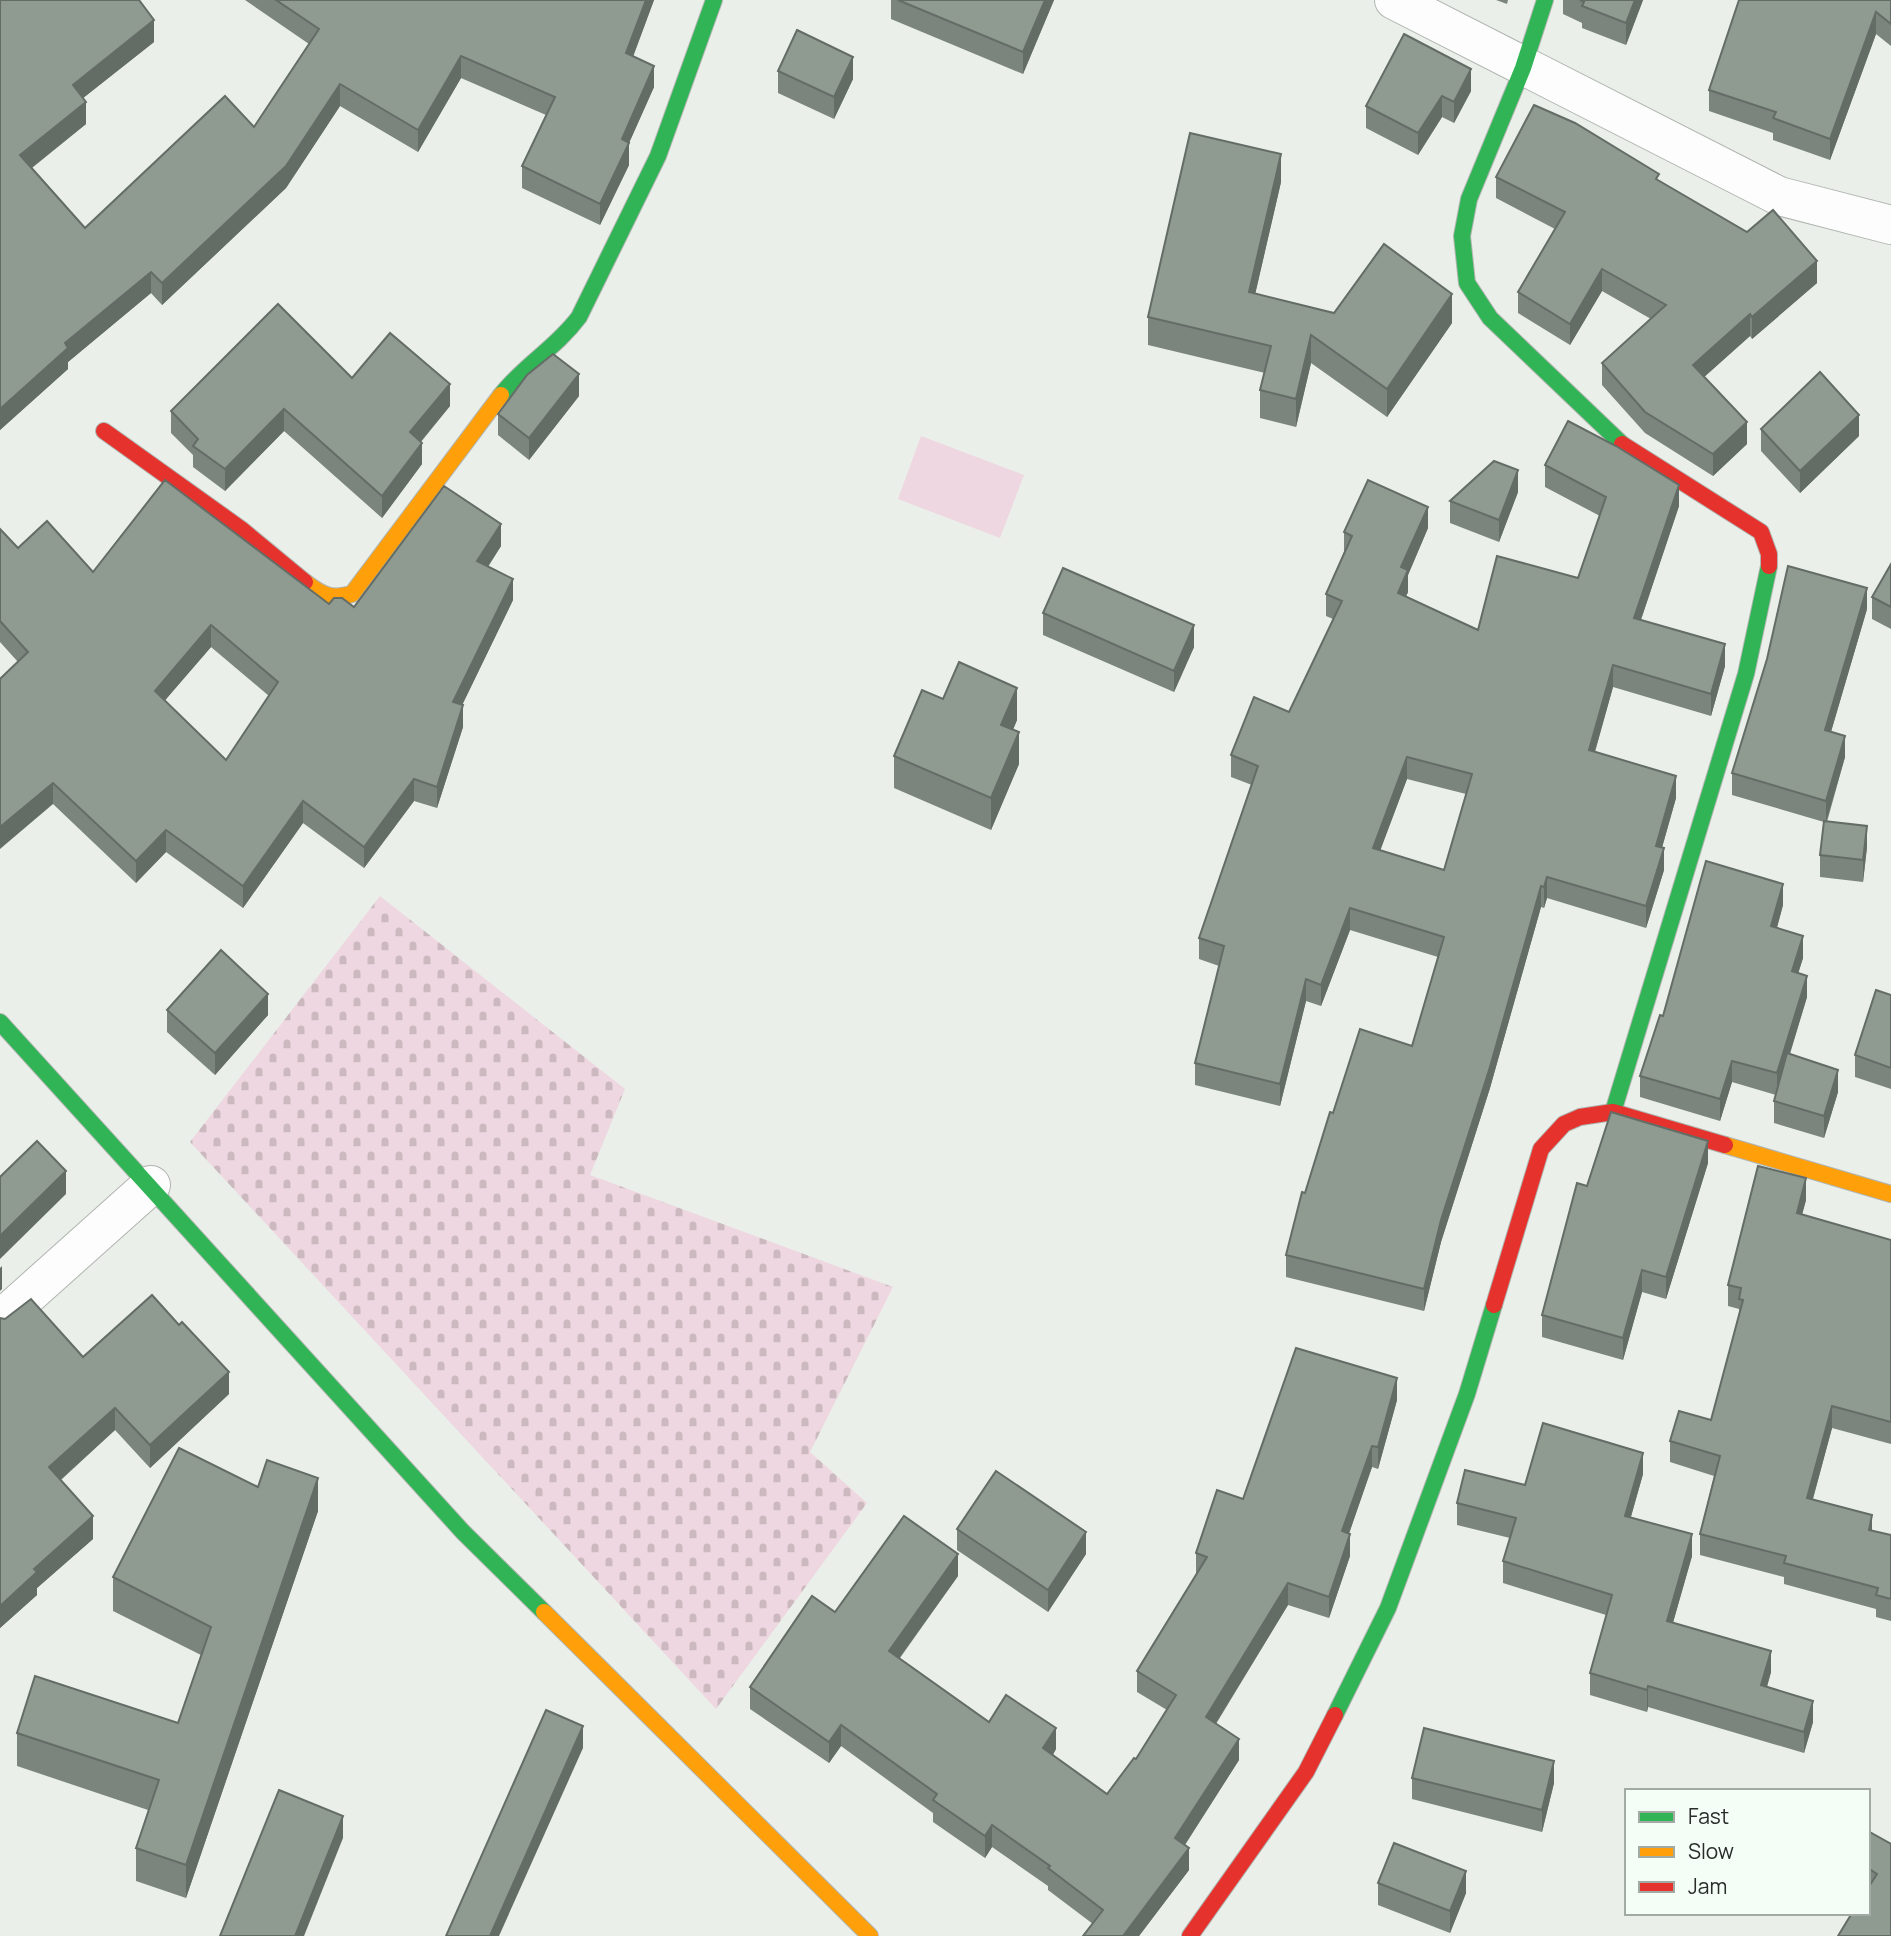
<svg xmlns="http://www.w3.org/2000/svg" width="1891" height="1936" font-family="Manrope,sans-serif">
<style>
.cemetery{fill:url(#cemetery-stones)}
.pitch{fill:#eed7e0}
.lines{fill:none;stroke-linecap:round;stroke-linejoin:round}
.street-casing{stroke:#b1b5b1;stroke-width:40}
.fast-casing{stroke:#b1b5b1;stroke-width:18}
.slow-casing{stroke:#b1b5b1;stroke-width:18}
.jam-casing{stroke:#b1b5b1;stroke-width:18}
.street{stroke:#fcfdfc;stroke-width:38}
.fast{stroke:#30b455;stroke-width:16}
.slow{stroke:#ff9f0a;stroke-width:16}
.jam{stroke:#e5322d;stroke-width:16}
.wall{fill:#7b847d;fill-rule:evenodd}
.shaded-wall{fill:#646c66}
.building{fill:#8f9a91;stroke:#646c66;stroke-width:2;fill-rule:evenodd}
</style>
<defs>
<pattern id="cemetery-stones" width="16" height="16" patternUnits="userSpaceOnUse" patternTransform="scale(1.75)"><rect width="16" height="16" fill="#eed7e0"/><path d="M2 7V4a2 2 0 0 1 4 0v3zM10 15v-3a2 2 0 0 1 4 0v3z" fill="#ccb9c0"/></pattern>
</defs>
<rect width="100%" height="100%" fill="#eaefea"/>
<path class="cemetery" d="M 380,896 L 625,1089 L 590,1175 L 893,1287 L 810,1452 L 867,1503 L 716,1709 L 190,1142 Z"/>
<path class="pitch" d="M 921,436 L 1024,475 L 1000,538 L 898,499 Z"/>
<g class="lines">
<defs>
<g id="street">
<path d="M 1394,0 L 1779,196 L 1891,225"/>
<path d="M 0,1320 L 151,1185"/>
</g>
<g id="fast">
<path d="M 1545,0 L 1523,68 L 1469,199 L 1462,236 L 1467,283 L 1490,318 L 1622,444"/>
<path d="M 501,395 C 524,365 556,348 579,317 L 658,156 L 714,0"/>
<path d="M 0,1022 L 463,1532 L 544,1612"/>
<path d="M 1613,1112 L 1746,674 L 1769,566"/>
<path d="M 1335,1715 L 1388,1608 L 1467,1394 L 1494,1305"/>
</g>
<g id="slow">
<path d="M 305,582 C 322,595 331,600 352,594 L 501,395"/>
<path d="M 1725,1145 L 1891,1194"/>
<path d="M 544,1612 L 870,1936"/>
</g>
<g id="jam">
<path d="M 104,431 L 241,529 L 305,582"/>
<path d="M 1622,444 L 1761,532 L 1769,554 L 1769,566"/>
<path d="M 1494,1305 L 1541,1149 L 1564,1124 L 1580,1117 L 1613,1112 L 1725,1145"/>
<path d="M 1190,1936 L 1306,1772 L 1335,1715"/>
</g>
</defs>
<use href="#street" class="street-casing"/>
<use href="#fast" class="fast-casing"/>
<use href="#slow" class="slow-casing"/>
<use href="#jam" class="jam-casing"/>
<use href="#street" class="street"/>
<use href="#fast" class="fast"/>
<use href="#slow" class="slow"/>
<use href="#jam" class="jam"/>
</g>
<g class="wall">
<path d="M 0,0 L 154,42 L 83,98 L 86,124 L 32,168 L 85,228 L 254,127 L 309,44 L 245,0 L 654,0 L 633,57 L 654,87 L 629,143 L 629,165 L 600,225 L 522,188 L 522,166 L 546,115 L 461,78 L 418,152 L 340,106 L 286,188 L 162,305 L 151,293 L 68,362 L 68,369 L 0,430 Z"/>
<path d="M 891,0 L 1054,0 L 1023,74 L 891,19 Z"/>
<path d="M 1496,0 L 1508,0 L 1507,4 Z"/>
<path d="M 1563,0 L 1643,0 L 1626,45 L 1582,28 L 1582,23 L 1563,14 Z"/>
<path d="M 1891,0 L 1891,46 L 1876,34 L 1830,160 L 1773,140 L 1773,133 L 1709,111 L 1709,90 Z"/>
<path d="M 778,71 L 853,79 L 834,119 L 778,93 Z"/>
<path d="M 1471,91 L 1454,123 L 1442,117 L 1418,155 L 1366,128 L 1366,106 Z"/>
<path d="M 1496,177 L 1659,180 L 1817,283 L 1752,339 L 1750,336 L 1704,377 L 1747,444 L 1713,476 L 1645,433 L 1602,385 L 1602,363 L 1651,319 L 1602,291 L 1570,345 L 1518,313 L 1518,292 L 1555,229 L 1496,198 Z"/>
<path d="M 1281,182 L 1255,294 L 1334,313 L 1452,323 L 1387,417 L 1311,363 L 1296,427 L 1260,418 L 1260,390 L 1265,373 L 1148,345 L 1148,317 Z"/>
<path d="M 352,378 L 450,406 L 421,442 L 422,464 L 382,518 L 284,431 L 225,491 L 193,467 L 193,455 L 171,433 L 171,411 Z"/>
<path d="M 579,396 L 529,460 L 498,435 L 498,414 Z"/>
<path d="M 1761,429 L 1859,436 L 1800,493 L 1761,451 Z"/>
<path d="M 1545,465 L 1679,506 L 1641,620 L 1725,666 L 1711,716 L 1613,687 L 1595,752 L 1676,798 L 1662,848 L 1664,870 L 1646,928 L 1547,898 L 1544,908 L 1541,907 L 1490,1088 L 1441,1242 L 1424,1311 L 1286,1277 L 1286,1255 L 1333,1113 L 1412,1046 L 1438,957 L 1350,930 L 1321,1006 L 1306,1001 L 1280,1106 L 1195,1085 L 1195,1063 L 1219,966 L 1199,959 L 1199,938 L 1252,785 L 1231,777 L 1231,755 L 1289,712 L 1333,619 L 1326,616 L 1326,594 L 1344,552 L 1344,532 L 1428,528 L 1408,575 L 1408,592 L 1406,596 L 1478,630 L 1578,578 L 1600,516 L 1545,487 ZM 1407,779 L 1466,794 L 1444,870 L 1380,850 Z"/>
<path d="M 1518,492 L 1499,542 L 1450,523 L 1450,501 Z"/>
<path d="M 0,529 L 18,548 L 93,572 L 354,607 L 501,546 L 488,567 L 513,600 L 462,705 L 463,727 L 437,808 L 414,801 L 364,868 L 303,823 L 243,908 L 166,852 L 136,883 L 53,804 L 18,662 L 0,642 ZM 211,647 L 269,696 L 226,760 L 165,700 Z"/>
<path d="M 1891,564 L 1891,629 L 1872,619 L 1872,597 Z"/>
<path d="M 1867,609 L 1831,732 L 1845,757 L 1827,822 L 1867,847 L 1863,882 L 1820,877 L 1820,855 L 1824,822 L 1732,795 L 1732,773 Z"/>
<path d="M 1043,613 L 1194,647 L 1174,692 L 1043,635 Z"/>
<path d="M 943,699 L 1017,720 L 1013,730 L 1019,764 L 991,830 L 894,788 L 894,756 Z"/>
<path d="M 1783,905 L 1777,928 L 1803,958 L 1798,973 L 1807,997 L 1790,1054 L 1838,1092 L 1824,1138 L 1774,1123 L 1774,1101 L 1776,1095 L 1732,1082 L 1720,1121 L 1640,1097 L 1640,1076 L 1663,1016 Z"/>
<path d="M 1891,995 L 1891,1089 L 1855,1077 L 1855,1055 Z"/>
<path d="M 167,1010 L 268,1015 L 215,1075 L 167,1032 Z"/>
<path d="M 1708,1163 L 1666,1299 L 1642,1292 L 1623,1360 L 1542,1337 L 1542,1315 L 1587,1186 Z"/>
<path d="M 1806,1200 L 1802,1214 L 1891,1240 L 1891,1444 L 1832,1428 L 1813,1499 L 1872,1531 L 1891,1535 L 1891,1621 L 1876,1617 L 1876,1609 L 1784,1584 L 1784,1577 L 1700,1555 L 1700,1534 L 1714,1476 L 1670,1462 L 1670,1441 L 1711,1420 L 1739,1314 L 1739,1309 L 1728,1306 L 1728,1285 Z"/>
<path d="M 0,1318 L 83,1357 L 229,1394 L 150,1468 L 115,1430 L 61,1480 L 93,1539 L 37,1588 L 37,1595 L 0,1628 Z"/>
<path d="M 1397,1400 L 1378,1469 L 1372,1467 L 1349,1534 L 1350,1556 L 1329,1618 L 1288,1605 L 1216,1724 L 1239,1760 L 1185,1845 L 1189,1870 L 1139,1936 L 1083,1936 L 1093,1924 L 1048,1890 L 1048,1886 L 992,1847 L 985,1858 L 933,1822 L 933,1813 L 841,1746 L 829,1763 L 750,1709 L 750,1687 L 835,1612 L 958,1576 L 900,1658 L 989,1722 L 1056,1749 L 1053,1755 L 1107,1794 L 1136,1759 L 1167,1710 L 1137,1692 L 1137,1671 L 1196,1574 L 1196,1553 L 1243,1499 Z"/>
<path d="M 1643,1474 L 1631,1517 L 1692,1556 L 1673,1623 L 1771,1672 L 1767,1687 L 1813,1722 L 1804,1753 L 1648,1707 L 1647,1712 L 1590,1695 L 1590,1673 L 1606,1615 L 1503,1583 L 1503,1561 L 1510,1538 L 1457,1525 L 1457,1503 L 1525,1485 Z"/>
<path d="M 258,1487 L 318,1511 L 186,1898 L 136,1881 L 136,1848 L 148,1810 L 17,1766 L 17,1733 L 178,1723 L 201,1655 L 113,1611 L 113,1577 Z"/>
<path d="M 957,1529 L 1086,1554 L 1048,1612 L 957,1550 Z"/>
<path d="M 1412,1778 L 1554,1783 L 1542,1832 L 1412,1799 Z"/>
<path d="M 1868,1831 L 1891,1936 L 1868,1913 Z"/>
<path d="M 1378,1883 L 1466,1893 L 1450,1933 L 1378,1905 Z"/>
</g>
<g class="shaded-wall">
<path d="M 646,0 L 654,0 L 626,75 L 626,53 Z"/>
<path d="M 1045,0 L 1054,0 L 1023,74 L 1023,52 Z"/>
<path d="M 1635,0 L 1643,0 L 1626,45 L 1626,23 Z"/>
<path d="M 1876,12 L 1876,34 L 1830,160 L 1830,139 Z"/>
<path d="M 154,20 L 154,42 L 73,106 L 73,85 Z"/>
<path d="M 461,56 L 461,78 L 418,152 L 418,130 Z"/>
<path d="M 853,57 L 853,79 L 834,119 L 834,97 Z"/>
<path d="M 654,66 L 654,87 L 629,143 L 629,165 L 600,225 L 600,204 L 622,139 Z"/>
<path d="M 1471,69 L 1471,91 L 1454,123 L 1454,102 Z"/>
<path d="M 340,84 L 340,106 L 286,188 L 162,305 L 162,283 Z"/>
<path d="M 1442,96 L 1442,117 L 1418,155 L 1418,133 Z"/>
<path d="M 86,102 L 86,124 L 20,177 L 20,155 Z"/>
<path d="M 1281,154 L 1281,182 L 1249,321 L 1249,292 Z"/>
<path d="M 1817,261 L 1817,283 L 1752,339 L 1752,317 Z"/>
<path d="M 1602,269 L 1602,291 L 1570,345 L 1570,324 Z"/>
<path d="M 151,272 L 151,293 L 68,362 L 68,369 L 0,430 L 0,409 L 65,343 Z"/>
<path d="M 1452,294 L 1452,323 L 1387,417 L 1387,389 Z"/>
<path d="M 1750,314 L 1750,336 L 1693,387 L 1693,365 Z"/>
<path d="M 1311,335 L 1311,363 L 1296,427 L 1296,399 Z"/>
<path d="M 579,374 L 579,396 L 529,460 L 529,438 Z"/>
<path d="M 450,384 L 450,406 L 410,454 L 410,432 Z"/>
<path d="M 284,409 L 284,431 L 225,491 L 225,469 Z"/>
<path d="M 1859,415 L 1859,436 L 1800,493 L 1800,471 Z"/>
<path d="M 1747,422 L 1747,444 L 1713,476 L 1713,454 Z"/>
<path d="M 422,443 L 422,464 L 382,518 L 382,496 Z"/>
<path d="M 1518,470 L 1518,492 L 1499,542 L 1499,520 Z"/>
<path d="M 1679,485 L 1679,506 L 1634,640 L 1634,618 Z"/>
<path d="M 1428,507 L 1428,528 L 1408,575 L 1408,592 L 1398,614 L 1398,593 L 1401,567 Z"/>
<path d="M 501,524 L 501,546 L 477,583 L 477,561 Z"/>
<path d="M 513,579 L 513,600 L 453,724 L 453,702 Z"/>
<path d="M 1867,588 L 1867,609 L 1825,752 L 1825,730 Z"/>
<path d="M 211,625 L 211,647 L 155,712 L 155,691 Z"/>
<path d="M 1194,625 L 1194,647 L 1174,692 L 1174,671 Z"/>
<path d="M 1725,644 L 1725,666 L 1711,716 L 1711,694 Z"/>
<path d="M 1613,665 L 1613,687 L 1589,772 L 1589,750 Z"/>
<path d="M 1017,688 L 1017,720 L 1001,757 L 1001,725 Z"/>
<path d="M 463,705 L 463,727 L 437,808 L 437,787 Z"/>
<path d="M 1019,732 L 1019,764 L 991,830 L 991,798 Z"/>
<path d="M 1845,736 L 1845,757 L 1826,822 L 1826,801 Z"/>
<path d="M 1407,757 L 1407,779 L 1373,870 L 1373,848 Z"/>
<path d="M 1676,776 L 1676,798 L 1656,868 L 1656,846 Z"/>
<path d="M 414,779 L 414,801 L 364,868 L 364,847 Z"/>
<path d="M 53,783 L 53,804 L 0,849 L 0,827 Z"/>
<path d="M 303,801 L 303,823 L 243,908 L 243,886 Z"/>
<path d="M 1867,826 L 1867,847 L 1863,882 L 1863,860 Z"/>
<path d="M 166,830 L 166,852 L 136,883 L 136,861 Z"/>
<path d="M 1664,848 L 1664,870 L 1646,928 L 1646,906 Z"/>
<path d="M 1547,877 L 1547,898 L 1544,908 L 1544,887 Z"/>
<path d="M 1783,884 L 1783,905 L 1771,948 L 1771,926 Z"/>
<path d="M 1541,886 L 1541,907 L 1490,1088 L 1441,1242 L 1424,1311 L 1424,1289 L 1441,1220 Z"/>
<path d="M 1350,908 L 1350,930 L 1321,1006 L 1321,985 Z"/>
<path d="M 1803,936 L 1803,958 L 1792,993 L 1792,971 Z"/>
<path d="M 1807,976 L 1807,997 L 1777,1095 L 1777,1073 Z"/>
<path d="M 1306,979 L 1306,1001 L 1280,1106 L 1280,1084 Z"/>
<path d="M 268,994 L 268,1015 L 215,1075 L 215,1053 Z"/>
<path d="M 1732,1061 L 1732,1082 L 1720,1121 L 1720,1099 Z"/>
<path d="M 1838,1070 L 1838,1092 L 1824,1138 L 1824,1116 Z"/>
<path d="M 1708,1141 L 1708,1163 L 1666,1299 L 1666,1277 Z"/>
<path d="M 66,1171 L 66,1194 L 0,1259 L 0,1236 Z"/>
<path d="M 1806,1178 L 1806,1200 L 1797,1234 L 1797,1213 Z"/>
<path d="M 2,1266 L 2,1289 L 0,1291 L 0,1268 Z"/>
<path d="M 1642,1270 L 1642,1292 L 1623,1360 L 1623,1338 Z"/>
<path d="M 229,1372 L 229,1394 L 150,1468 L 150,1445 Z"/>
<path d="M 1397,1378 L 1397,1400 L 1378,1469 L 1378,1447 Z"/>
<path d="M 1832,1406 L 1832,1428 L 1807,1520 L 1807,1498 Z"/>
<path d="M 115,1408 L 115,1430 L 49,1490 L 49,1467 Z"/>
<path d="M 1372,1446 L 1372,1467 L 1342,1553 L 1342,1531 Z"/>
<path d="M 1643,1453 L 1643,1474 L 1625,1537 L 1625,1516 Z"/>
<path d="M 318,1478 L 318,1511 L 186,1898 L 186,1865 Z"/>
<path d="M 1872,1515 L 1872,1537 L 1869,1530 Z"/>
<path d="M 93,1516 L 93,1539 L 37,1588 L 37,1595 L 0,1628 L 0,1606 L 34,1569 Z"/>
<path d="M 1086,1532 L 1086,1554 L 1048,1612 L 1048,1590 Z"/>
<path d="M 1350,1534 L 1350,1556 L 1329,1618 L 1329,1597 Z"/>
<path d="M 1692,1534 L 1692,1556 L 1667,1643 L 1667,1621 Z"/>
<path d="M 958,1554 L 958,1576 L 889,1672 L 889,1651 Z"/>
<path d="M 1288,1583 L 1288,1605 L 1206,1739 L 1206,1717 Z"/>
<path d="M 1771,1651 L 1771,1672 L 1761,1707 L 1761,1685 Z"/>
<path d="M 1648,1686 L 1648,1707 L 1647,1712 L 1647,1690 Z"/>
<path d="M 1813,1701 L 1813,1722 L 1804,1753 L 1804,1732 Z"/>
<path d="M 841,1725 L 841,1746 L 829,1763 L 829,1742 Z"/>
<path d="M 583,1726 L 583,1748 L 499,1936 L 490,1936 Z"/>
<path d="M 1056,1728 L 1056,1749 L 1043,1770 L 1043,1748 Z"/>
<path d="M 1239,1739 L 1239,1760 L 1175,1860 L 1175,1838 Z"/>
<path d="M 1554,1761 L 1554,1783 L 1542,1832 L 1542,1810 Z"/>
<path d="M 343,1816 L 343,1838 L 304,1936 L 295,1936 Z"/>
<path d="M 992,1825 L 992,1847 L 985,1858 L 985,1836 Z"/>
<path d="M 1189,1848 L 1189,1870 L 1139,1936 L 1123,1936 Z"/>
<path d="M 1466,1871 L 1466,1893 L 1450,1933 L 1450,1911 Z"/>
</g>
<g class="building">
<path d="M 0,0 L 139,0 L 154,20 L 73,85 L 86,102 L 20,155 L 85,228 L 225,96 L 254,127 L 319,29 L 276,0 L 646,0 L 626,53 L 654,66 L 622,139 L 629,143 L 600,204 L 522,166 L 555,97 L 461,56 L 418,130 L 340,84 L 286,166 L 162,283 L 151,272 L 65,343 L 68,348 L 0,409 Z"/>
<path d="M 898,0 L 1045,0 L 1023,52 Z"/>
<path d="M 1580,0 L 1635,0 L 1626,23 L 1582,6 L 1584,2 Z"/>
<path d="M 1739,0 L 1891,0 L 1891,24 L 1876,12 L 1830,139 L 1773,118 L 1776,112 L 1709,90 Z"/>
<path d="M 797,30 L 853,57 L 834,97 L 778,71 Z"/>
<path d="M 1404,34 L 1471,69 L 1454,102 L 1442,96 L 1418,133 L 1366,106 Z"/>
<path d="M 1534,105 L 1575,123 L 1659,174 L 1656,179 L 1747,232 L 1773,210 L 1817,261 L 1752,317 L 1750,314 L 1693,365 L 1747,422 L 1713,454 L 1645,412 L 1602,363 L 1666,305 L 1602,269 L 1570,324 L 1518,292 L 1565,212 L 1496,177 Z"/>
<path d="M 1190,133 L 1281,154 L 1249,292 L 1334,313 L 1384,244 L 1452,294 L 1387,389 L 1311,335 L 1296,399 L 1260,390 L 1271,346 L 1148,317 Z"/>
<path d="M 278,304 L 352,378 L 390,333 L 450,384 L 410,432 L 422,443 L 382,496 L 284,409 L 225,469 L 193,446 L 198,439 L 171,411 Z"/>
<path d="M 553,354 L 579,374 L 529,438 L 498,414 L 527,375 Z"/>
<path d="M 1820,372 L 1859,415 L 1800,471 L 1761,429 Z"/>
<path d="M 1568,421 L 1616,446 L 1679,485 L 1634,618 L 1725,644 L 1711,694 L 1613,665 L 1589,750 L 1676,776 L 1656,846 L 1664,848 L 1646,906 L 1547,877 L 1544,887 L 1541,886 L 1490,1067 L 1441,1220 L 1424,1289 L 1286,1255 L 1302,1192 L 1305,1193 L 1330,1112 L 1333,1113 L 1360,1029 L 1412,1046 L 1444,937 L 1350,908 L 1321,985 L 1306,979 L 1280,1084 L 1195,1063 L 1224,946 L 1199,938 L 1258,766 L 1231,755 L 1254,697 L 1289,712 L 1342,601 L 1326,594 L 1352,536 L 1344,532 L 1368,480 L 1428,507 L 1401,567 L 1408,570 L 1398,593 L 1478,630 L 1497,556 L 1578,578 L 1606,497 L 1545,465 ZM 1407,757 L 1472,774 L 1444,870 L 1373,848 Z"/>
<path d="M 1494,461 L 1518,470 L 1499,520 L 1450,501 Z"/>
<path d="M 165,480 L 329,604 L 334,598 L 342,598 L 354,607 L 444,486 L 501,524 L 477,561 L 513,579 L 453,702 L 463,705 L 437,787 L 414,779 L 364,847 L 303,801 L 243,886 L 166,830 L 136,861 L 53,783 L 0,827 L 0,679 L 28,652 L 0,621 L 0,529 L 18,548 L 47,521 L 93,572 ZM 211,625 L 278,682 L 226,760 L 155,691 Z"/>
<path d="M 1891,564 L 1891,607 L 1872,597 Z"/>
<path d="M 1788,566 L 1867,588 L 1825,730 L 1845,736 L 1826,801 L 1732,773 L 1767,659 Z"/>
<path d="M 1063,568 L 1194,625 L 1174,671 L 1043,613 Z"/>
<path d="M 959,662 L 1017,688 L 1001,725 L 1019,732 L 991,798 L 894,756 L 922,690 L 943,699 Z"/>
<path d="M 1824,821 L 1867,826 L 1863,860 L 1820,855 Z"/>
<path d="M 1706,861 L 1783,884 L 1771,926 L 1803,936 L 1792,971 L 1807,976 L 1777,1073 L 1732,1061 L 1720,1099 L 1640,1076 L 1660,1015 L 1663,1016 Z"/>
<path d="M 221,950 L 268,994 L 215,1053 L 167,1010 Z"/>
<path d="M 1876,990 L 1891,995 L 1891,1068 L 1855,1055 Z"/>
<path d="M 1787,1053 L 1838,1070 L 1824,1116 L 1774,1101 Z"/>
<path d="M 1611,1112 L 1708,1141 L 1666,1277 L 1642,1270 L 1623,1338 L 1542,1315 L 1577,1183 L 1587,1186 Z"/>
<path d="M 37,1141 L 66,1171 L 0,1236 L 0,1177 Z"/>
<path d="M 1758,1166 L 1806,1178 L 1797,1213 L 1891,1240 L 1891,1422 L 1832,1406 L 1807,1498 L 1872,1515 L 1869,1530 L 1891,1535 L 1891,1599 L 1876,1595 L 1878,1588 L 1784,1563 L 1786,1556 L 1700,1534 L 1720,1456 L 1670,1441 L 1679,1411 L 1711,1420 L 1743,1300 L 1739,1299 L 1741,1288 L 1728,1285 Z"/>
<path d="M 152,1295 L 179,1325 L 182,1322 L 229,1372 L 150,1445 L 115,1408 L 49,1467 L 93,1516 L 34,1569 L 37,1572 L 0,1606 L 0,1318 L 5,1319 L 31,1299 L 83,1357 Z"/>
<path d="M 1296,1348 L 1397,1378 L 1378,1447 L 1372,1446 L 1342,1531 L 1350,1534 L 1329,1597 L 1288,1583 L 1206,1717 L 1239,1739 L 1175,1838 L 1189,1848 L 1123,1936 L 1083,1936 L 1103,1910 L 1048,1868 L 1050,1866 L 992,1825 L 985,1836 L 933,1800 L 937,1794 L 841,1725 L 829,1742 L 750,1687 L 812,1596 L 835,1612 L 904,1516 L 958,1554 L 889,1651 L 989,1722 L 1006,1695 L 1056,1728 L 1043,1748 L 1107,1794 L 1134,1758 L 1136,1759 L 1176,1695 L 1137,1671 L 1207,1557 L 1196,1553 L 1217,1490 L 1243,1499 Z"/>
<path d="M 1543,1423 L 1643,1453 L 1625,1516 L 1692,1534 L 1667,1621 L 1771,1651 L 1761,1685 L 1813,1701 L 1804,1732 L 1648,1686 L 1647,1690 L 1590,1673 L 1612,1595 L 1503,1561 L 1516,1518 L 1457,1503 L 1465,1470 L 1525,1485 Z"/>
<path d="M 179,1448 L 258,1487 L 267,1460 L 318,1478 L 186,1865 L 136,1848 L 159,1780 L 17,1733 L 35,1676 L 178,1723 L 211,1627 L 113,1577 Z"/>
<path d="M 996,1471 L 1086,1532 L 1048,1590 L 957,1529 Z"/>
<path d="M 546,1710 L 583,1726 L 490,1936 L 446,1936 Z"/>
<path d="M 1424,1728 L 1554,1761 L 1542,1810 L 1412,1778 Z"/>
<path d="M 279,1790 L 343,1816 L 295,1936 L 220,1936 Z"/>
<path d="M 1868,1831 L 1891,1844 L 1891,1936 L 1838,1936 L 1852,1913 L 1868,1913 L 1868,1888 L 1877,1874 L 1868,1868 Z"/>
<path d="M 1394,1843 L 1466,1871 L 1450,1911 L 1378,1883 Z"/>
</g>
<rect x="1625" y="1789" width="245" height="126" fill="#f5fef6" stroke="#a3aaa4" stroke-width="2"/>
<rect x="1639" y="1812" width="35" height="10" fill="#30b455" stroke="#a3aaa4" stroke-width="2"/>
<text x="1688" y="1824" font-size="21" fill="#292c29">Fast</text>
<rect x="1639" y="1847" width="35" height="10" fill="#ff9f0a" stroke="#a3aaa4" stroke-width="2"/>
<text x="1688" y="1859" font-size="21" fill="#292c29">Slow</text>
<rect x="1639" y="1882" width="35" height="10" fill="#e5322d" stroke="#a3aaa4" stroke-width="2"/>
<text x="1688" y="1894" font-size="21" fill="#292c29">Jam</text>
</svg>
